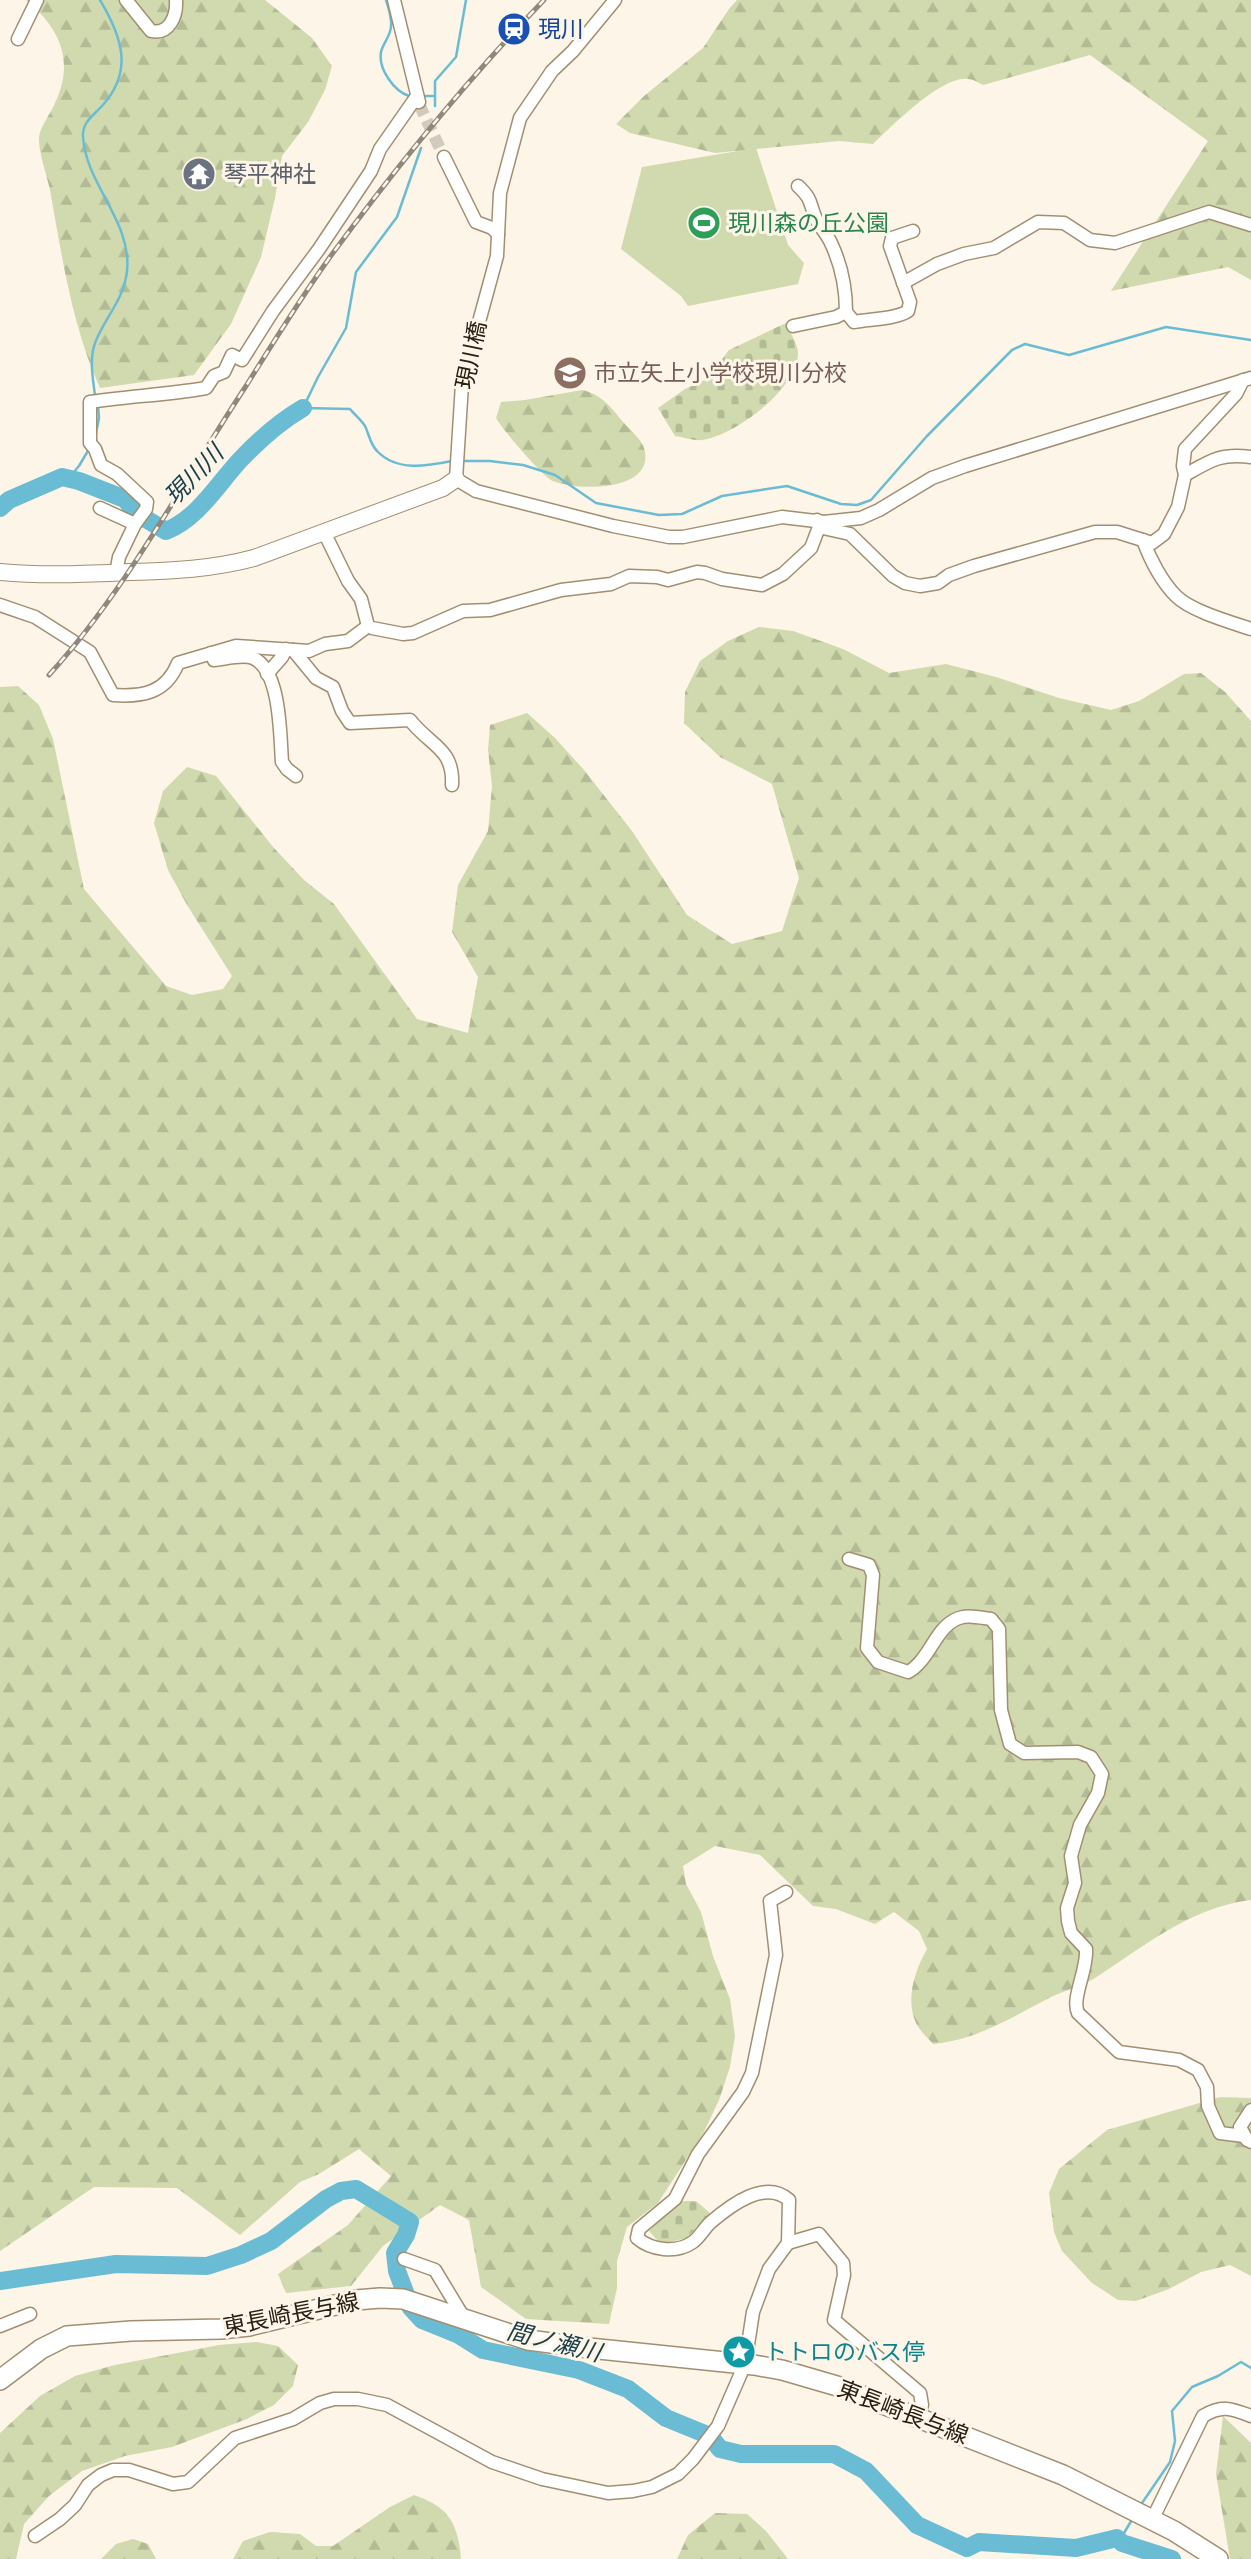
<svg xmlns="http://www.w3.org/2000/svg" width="1251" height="2559" font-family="'Playfair Display','Noto Sans JP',serif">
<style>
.green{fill:#d1daae}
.forest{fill:url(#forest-firs)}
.cemetery{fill:url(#cemetery-stones)}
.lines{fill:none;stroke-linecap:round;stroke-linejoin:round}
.stream{stroke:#6abcd4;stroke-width:2.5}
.river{stroke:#6abcd4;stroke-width:18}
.minor-tunnel{stroke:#d2cabe;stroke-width:12;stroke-dasharray:12 6;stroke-linecap:butt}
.minor-casing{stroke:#a28f71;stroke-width:15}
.tertiary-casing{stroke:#a28f71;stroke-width:18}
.primary-casing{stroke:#a28f71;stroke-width:22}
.minor{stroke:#fff;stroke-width:12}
.tertiary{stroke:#fff;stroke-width:16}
.primary{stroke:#fff;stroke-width:19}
.rail-casing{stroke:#90887c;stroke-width:5}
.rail{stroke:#fdf5e8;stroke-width:2.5;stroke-dasharray:8;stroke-linecap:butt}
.labels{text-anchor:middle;stroke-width:6;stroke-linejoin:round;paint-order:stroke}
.transit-label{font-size:23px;fill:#164399;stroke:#fdf5e8;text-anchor:start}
.worship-label{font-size:23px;fill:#5b616d;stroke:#fdf5e8;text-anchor:start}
.leisure-label{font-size:23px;fill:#27864d;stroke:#fdf5e8;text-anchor:start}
.street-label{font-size:23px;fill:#282014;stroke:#fdf5e8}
.education-label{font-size:23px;fill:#785e54;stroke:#fdf5e8;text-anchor:start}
.culture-label{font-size:23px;fill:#0d838f;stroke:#fdf5e8;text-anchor:start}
.water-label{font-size:24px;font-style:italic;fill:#173e49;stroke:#fdf5e8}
</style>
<defs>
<pattern id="forest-firs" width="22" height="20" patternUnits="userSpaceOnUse" patternTransform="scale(1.75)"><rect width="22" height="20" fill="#d1daae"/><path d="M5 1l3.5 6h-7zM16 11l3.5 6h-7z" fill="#b3bb95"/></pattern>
<pattern id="cemetery-stones" width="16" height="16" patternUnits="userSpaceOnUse" patternTransform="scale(1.75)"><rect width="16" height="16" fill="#d1daae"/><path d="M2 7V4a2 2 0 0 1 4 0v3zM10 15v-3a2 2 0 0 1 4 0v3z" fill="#b3bb95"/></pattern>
</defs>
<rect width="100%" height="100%" fill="#fdf5e8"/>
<path class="green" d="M 756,148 L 788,245 L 804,263 L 798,284 L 688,306 L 681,296 L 621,249 L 642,167 Z"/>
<g class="forest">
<path d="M 26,0 L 265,0 L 312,38 L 332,66 L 325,90 L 308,122 L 282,156 L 275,198 L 261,257 L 231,324 L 194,375 L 100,388 C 72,326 62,257 50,190 C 47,176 38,151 39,137 C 40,127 51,113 55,103 C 75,61 60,28 26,0 Z"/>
<path d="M 737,0 L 1251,0 L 1251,280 L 1228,267 L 1111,291 L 1208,141 L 1090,55 L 983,85 C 979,83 973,79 968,79 C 942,75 891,127 873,144 L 839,141 L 715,153 L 630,133 L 616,124 L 644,96 L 703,48 L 729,9 Z"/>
<path d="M 582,390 C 601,394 611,407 623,422 C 630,430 644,441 645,452 C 652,492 576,491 553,481 C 543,477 502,429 496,418 L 501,402 L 525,400 Z"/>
<path d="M 759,627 L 793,631 L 843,649 L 889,673 L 946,664 L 996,677 L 1059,698 L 1111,710 L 1139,701 L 1184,674 L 1201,673 L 1225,692 L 1251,721 L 1251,1900 C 1189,1908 1146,1945 1095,1978 C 1082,1986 1066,1990 1051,1997 C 1012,2017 977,2040 933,2044 C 928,2038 919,2030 916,2023 C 905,1999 915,1970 927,1949 L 919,1931 L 894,1912 L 875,1924 L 836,1909 L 813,1906 L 760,1855 L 715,1846 L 683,1866 L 686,1884 L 701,1912 L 713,1956 L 730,1999 L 735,2036 L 730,2067 L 719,2100 L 704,2132 L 658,2203 L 627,2227 L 617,2261 L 617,2288 L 609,2324 L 526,2319 L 481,2287 L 469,2220 L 440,2205 L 383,2246 L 351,2286 L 286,2293 L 278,2274 L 348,2225 L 391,2176 L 359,2149 L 319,2174 L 300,2182 L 240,2235 L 177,2188 L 94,2187 L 0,2251 L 0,687 L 18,686 L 39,705 L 53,739 L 84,889 L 166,986 L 192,995 L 223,989 L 232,976 L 187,905 L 168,870 L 154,823 L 163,791 L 187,767 L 216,776 L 274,848 L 304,880 L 334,904 L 417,1019 L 468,1033 L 478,977 L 452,932 L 458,885 L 488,831 L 492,786 L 488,750 L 490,725 L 527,713 L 555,738 L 584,770 L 632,831 L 687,915 L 732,944 L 782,931 L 799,878 L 772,784 L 720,757 L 684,723 L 685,692 L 700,661 L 728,641 Z"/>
<path d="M 1220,2097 L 1251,2098 L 1251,2276 L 1230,2265 L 1201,2272 L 1169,2289 L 1136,2301 L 1118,2300 L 1092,2283 L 1062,2251 L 1054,2232 L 1049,2193 L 1059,2169 L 1107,2130 Z"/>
<path d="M 257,2342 L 278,2346 L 298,2365 L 293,2386 L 274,2405 L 247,2419 L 172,2447 L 125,2456 L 82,2471 L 49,2496 L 24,2524 L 16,2559 L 0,2559 L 0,2433 L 40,2396 L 75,2376 L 115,2365 L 219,2345 Z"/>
<path d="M 1223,2416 L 1251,2443 L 1251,2559 L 1230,2559 L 1216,2474 Z"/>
<path d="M 414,2495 C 449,2507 458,2523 461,2559 L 233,2559 L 243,2541 L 270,2532 L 300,2534 L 316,2546 L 333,2546 L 390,2507 Z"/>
<path d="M 715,2513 L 747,2514 L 766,2531 L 788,2559 L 677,2559 L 688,2535 Z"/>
<path d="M 133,2539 L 148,2544 L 156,2559 L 101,2559 L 116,2544 Z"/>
</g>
<g class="cemetery">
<path d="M 786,323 C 789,331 798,344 798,353 C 798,389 734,436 702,440 C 694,441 683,437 675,436 L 658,408 L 685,389 L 707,379 L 729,350 Z"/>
<path d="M 679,2201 L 696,2201 L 710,2213 L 687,2238 L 661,2244 L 649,2231 Z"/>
</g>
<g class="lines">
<g class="stream">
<path d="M 386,0 C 389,9 392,17 391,27 C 390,37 383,43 381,52 C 378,69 394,91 409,96"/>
<path d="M 426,96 L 435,96"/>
<path d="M 435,106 L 435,81 L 456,57 L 466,0"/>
<path d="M 421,148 L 397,217 L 356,272 L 346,328 L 318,377 L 303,408 L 350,409 C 354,414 361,420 365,426 C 369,434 370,444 377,451 C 397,472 427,466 452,461"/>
<path d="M 95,396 C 93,378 89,360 95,343 C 105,317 124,300 127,271 C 132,221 86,185 83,137 C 82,122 93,116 102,106 C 134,71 122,37 100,0"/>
<path d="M 96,433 L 99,418 L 98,405"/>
<path d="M 462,461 L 490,461 L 523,465 L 555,475 L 596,503 L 659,515 L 682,514 L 722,496 L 787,486 L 841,504 L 857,505 L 871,500 L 927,436 L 1012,350 L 1025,344 L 1069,355 L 1166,327 L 1251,340"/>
<path d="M 68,479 L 79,466 L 89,449"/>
<path d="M 1140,2506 L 1170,2462 L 1175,2441 L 1172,2411 L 1192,2387 L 1218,2376 L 1241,2362 L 1251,2368"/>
<path d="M 1117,2538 L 1124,2533 L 1133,2518"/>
</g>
<g class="river">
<path d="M 0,508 L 9,500 L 62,477 L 79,481 L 125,499 L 136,513 L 166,531 C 198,518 217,485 240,460 C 259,440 279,422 303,408"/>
<path d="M 0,2281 L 116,2264 L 207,2266 L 241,2255 L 271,2241 L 326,2199 L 341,2191 L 356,2189 L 410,2222 L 406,2235 L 395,2253 L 397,2271 L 411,2308 L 422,2320 L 459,2335 L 483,2350 L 579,2370 L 628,2389 L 666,2418 L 710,2436 L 720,2449 L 741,2454 L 834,2454 L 866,2471 L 917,2525 L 967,2548 L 979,2542 L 1076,2548 L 1117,2538 L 1122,2543 L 1172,2559"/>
</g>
<path class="minor-tunnel" d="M 419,104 L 444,157"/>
<defs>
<g id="minor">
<path d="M 126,0 L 151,31 C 170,35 177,15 176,0"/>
<path d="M 394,0 L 419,102"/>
<path d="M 615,0 L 573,51 L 552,71 L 520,118 L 500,193 L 497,256 L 462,384 L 456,479 L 476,491 L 613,526 L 669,537 L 683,537 L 782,517 L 824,522 L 861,518 L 879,510 L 932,478 L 965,466 L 1251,378"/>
<path d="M 18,39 L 37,0"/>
<path d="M 444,157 L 476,222 L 492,228 L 498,234"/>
<path d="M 798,186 C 813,200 809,203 816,219 C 820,227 827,234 831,243 C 841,264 846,289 846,312 L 854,322 C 869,319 897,319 908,311 L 910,302 L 890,246 L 892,238 L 913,231"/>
<path d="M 903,283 L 937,264 L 964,254 L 994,248 L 1038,222 L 1064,223 L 1090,240 L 1115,243 L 1209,212 L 1251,225"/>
<path d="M 793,326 L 836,317 L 846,312"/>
<path d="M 1185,475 C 1211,460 1221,453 1251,457"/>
<path d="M 100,508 L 135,524 L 119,557 L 116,573"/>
<path d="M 824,522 L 823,528 L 850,534 L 893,576 L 905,583 L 920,586 L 938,583 L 949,575 L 974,566 L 1095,532 L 1117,532 L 1152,543 L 1164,534 L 1178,507 L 1185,475 L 1183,466 L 1185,449 L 1236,394 L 1243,380"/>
<path d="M 135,524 L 146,509 L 147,502 L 117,474 L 101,465 L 95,449 L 90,443 L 90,402 C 129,396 167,395 206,388 L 214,376 L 224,372 L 232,355 L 242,360 L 273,311 L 319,249 L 371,171 L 380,149 L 417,96"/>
<path d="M 324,532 L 348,581 L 361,599 L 368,626 L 372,628 L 403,634 L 413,633 L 463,611 L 490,610 L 561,590 L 611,584 L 629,576 L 657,577 L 668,580 L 697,572 L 705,573 L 722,579 L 762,585 L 783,574 L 811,548 L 819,527 L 817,520"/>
<path d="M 1143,540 C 1150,559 1162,582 1176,596 C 1191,611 1230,622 1251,629"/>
<path d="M 0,605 L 35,617 L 90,652 L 113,695 C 143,697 166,693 178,663 L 236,646 L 309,651 L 325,644 L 348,641 L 368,626"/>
<path d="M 293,650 L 316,678 L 333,687 L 342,711 L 350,723 L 410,720 C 430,746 454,748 452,785"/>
<path d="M 211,653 L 214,660 C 225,659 243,654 253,658 C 281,670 280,736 282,762 L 287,769 L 296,776"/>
<path d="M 267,674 L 282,657 L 286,649"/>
<path d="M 849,1559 L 869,1565 L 873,1575 L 867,1648 L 878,1662 L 908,1672 C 931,1660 936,1622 963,1617 C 971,1615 983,1618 991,1619 L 999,1629 L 1001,1710 L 1010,1744 L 1024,1753 L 1078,1752 L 1091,1757 L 1102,1774 L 1098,1793 L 1080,1825 L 1071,1856 L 1075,1883 L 1067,1908 L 1068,1921 L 1071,1933 L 1086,1949 C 1088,1969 1071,1998 1078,2013 L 1119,2052 L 1179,2060 L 1198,2070 L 1207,2087 L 1208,2106 L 1220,2133 L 1244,2136 L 1251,2142"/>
<path d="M 1247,2140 L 1240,2127 L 1251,2110"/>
<path d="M 788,2243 L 819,2234 L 843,2263 L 844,2275 L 834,2320 L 920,2393 L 922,2405 L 917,2418"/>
<path d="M 404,2259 L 435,2270 L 464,2318"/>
<path d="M 0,2326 L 30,2314"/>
<path d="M 1152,2520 L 1203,2416 C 1222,2405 1230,2408 1251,2416"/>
<path d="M 35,2536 L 60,2519 L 75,2505 L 88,2485 L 101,2475 L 113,2470 L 129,2470 L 173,2484 L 188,2482 L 235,2438 L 293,2419 L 320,2403 L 334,2399 L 358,2399 L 387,2405 L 492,2462 L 542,2479 L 608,2493 L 633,2491 L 652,2487 L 678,2474 L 693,2459 L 718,2426 L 745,2364 L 753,2312 L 769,2269 L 788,2243 L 789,2200 C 765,2179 731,2205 711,2222 C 705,2227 700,2237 693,2242 C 676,2254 651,2250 637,2238 L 639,2229 L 675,2199 L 698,2154 L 743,2092 L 752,2073 L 776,1955 L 770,1901 L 786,1892"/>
</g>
<path id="tertiary" d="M 0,572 C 43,576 87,574 130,572 C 172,571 213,569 254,558 L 443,488 L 456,479"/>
<path id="primary" d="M 0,2380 L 41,2349 L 67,2336 L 131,2331 L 221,2329 L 249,2326 L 356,2300 L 380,2298 L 403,2299 L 528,2340 L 589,2348 L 754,2365 L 782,2370 L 837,2386 L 1063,2475 L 1174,2531 L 1218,2559"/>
</defs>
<use href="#minor" class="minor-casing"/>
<use href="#tertiary" class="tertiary-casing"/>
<use href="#primary" class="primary-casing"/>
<use href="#minor" class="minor"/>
<use href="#tertiary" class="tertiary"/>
<use href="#primary" class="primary"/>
<defs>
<path id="rail" d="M 49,675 C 128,588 182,483 246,386 C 273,343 300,299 330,257 C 396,167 467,80 544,0"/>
</defs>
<use href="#rail" class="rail-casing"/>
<use href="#rail" class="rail"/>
</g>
<defs>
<symbol id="station-disc" viewBox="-11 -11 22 22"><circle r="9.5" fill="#1a4fb4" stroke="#fdf5e8"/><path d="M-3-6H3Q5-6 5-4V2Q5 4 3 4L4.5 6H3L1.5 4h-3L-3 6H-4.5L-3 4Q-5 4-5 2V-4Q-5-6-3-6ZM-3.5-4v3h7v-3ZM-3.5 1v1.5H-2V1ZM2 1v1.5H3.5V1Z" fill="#fff"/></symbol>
<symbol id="temple-disc" viewBox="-11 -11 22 22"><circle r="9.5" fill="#6b7280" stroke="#fdf5e8"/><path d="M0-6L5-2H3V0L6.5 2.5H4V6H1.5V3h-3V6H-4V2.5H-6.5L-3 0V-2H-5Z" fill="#fff"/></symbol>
<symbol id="stadium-disc" viewBox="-11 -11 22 22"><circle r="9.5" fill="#2e9e5b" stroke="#fdf5e8"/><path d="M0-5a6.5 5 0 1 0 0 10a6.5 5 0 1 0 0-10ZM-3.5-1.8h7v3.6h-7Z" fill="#fff"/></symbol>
<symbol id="school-disc" viewBox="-11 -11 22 22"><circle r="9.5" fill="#8d6e63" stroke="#fdf5e8"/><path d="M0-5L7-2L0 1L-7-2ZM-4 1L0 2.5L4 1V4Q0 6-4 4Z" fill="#fff"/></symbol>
<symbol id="sight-disc" viewBox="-11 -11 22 22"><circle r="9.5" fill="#0f9aa8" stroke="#fdf5e8"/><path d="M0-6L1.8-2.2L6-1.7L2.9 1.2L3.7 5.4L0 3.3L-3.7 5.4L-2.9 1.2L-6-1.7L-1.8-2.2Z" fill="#fff"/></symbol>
</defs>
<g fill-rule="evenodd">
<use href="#station-disc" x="495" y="10" width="38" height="38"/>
<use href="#temple-disc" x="180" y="155" width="38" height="38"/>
<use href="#stadium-disc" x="685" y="204" width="38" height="38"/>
<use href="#school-disc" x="551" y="354" width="38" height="38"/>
<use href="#sight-disc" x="720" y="2333" width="38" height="38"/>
</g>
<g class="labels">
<g class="transit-label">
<text x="538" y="37">現川</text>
</g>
<g class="worship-label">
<text x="224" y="182">琴平神社</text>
</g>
<g class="leisure-label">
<text x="728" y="231">現川森の丘公園</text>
</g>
<g class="street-label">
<text transform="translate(471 355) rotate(-78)" y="8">現川橋</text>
<text transform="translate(291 2314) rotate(-11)" y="8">東長崎長与線</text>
<text transform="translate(903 2412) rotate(21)" y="8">東長崎長与線</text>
</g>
<g class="education-label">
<text x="594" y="381">市立矢上小学校現川分校</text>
</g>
<g class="culture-label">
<text x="764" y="2360">トトロのバス停</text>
</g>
<g class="water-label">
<text transform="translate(194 475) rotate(-46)" y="8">現川川</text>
<text transform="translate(554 2342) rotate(14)" y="8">間ノ瀬川</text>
</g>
</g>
</svg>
